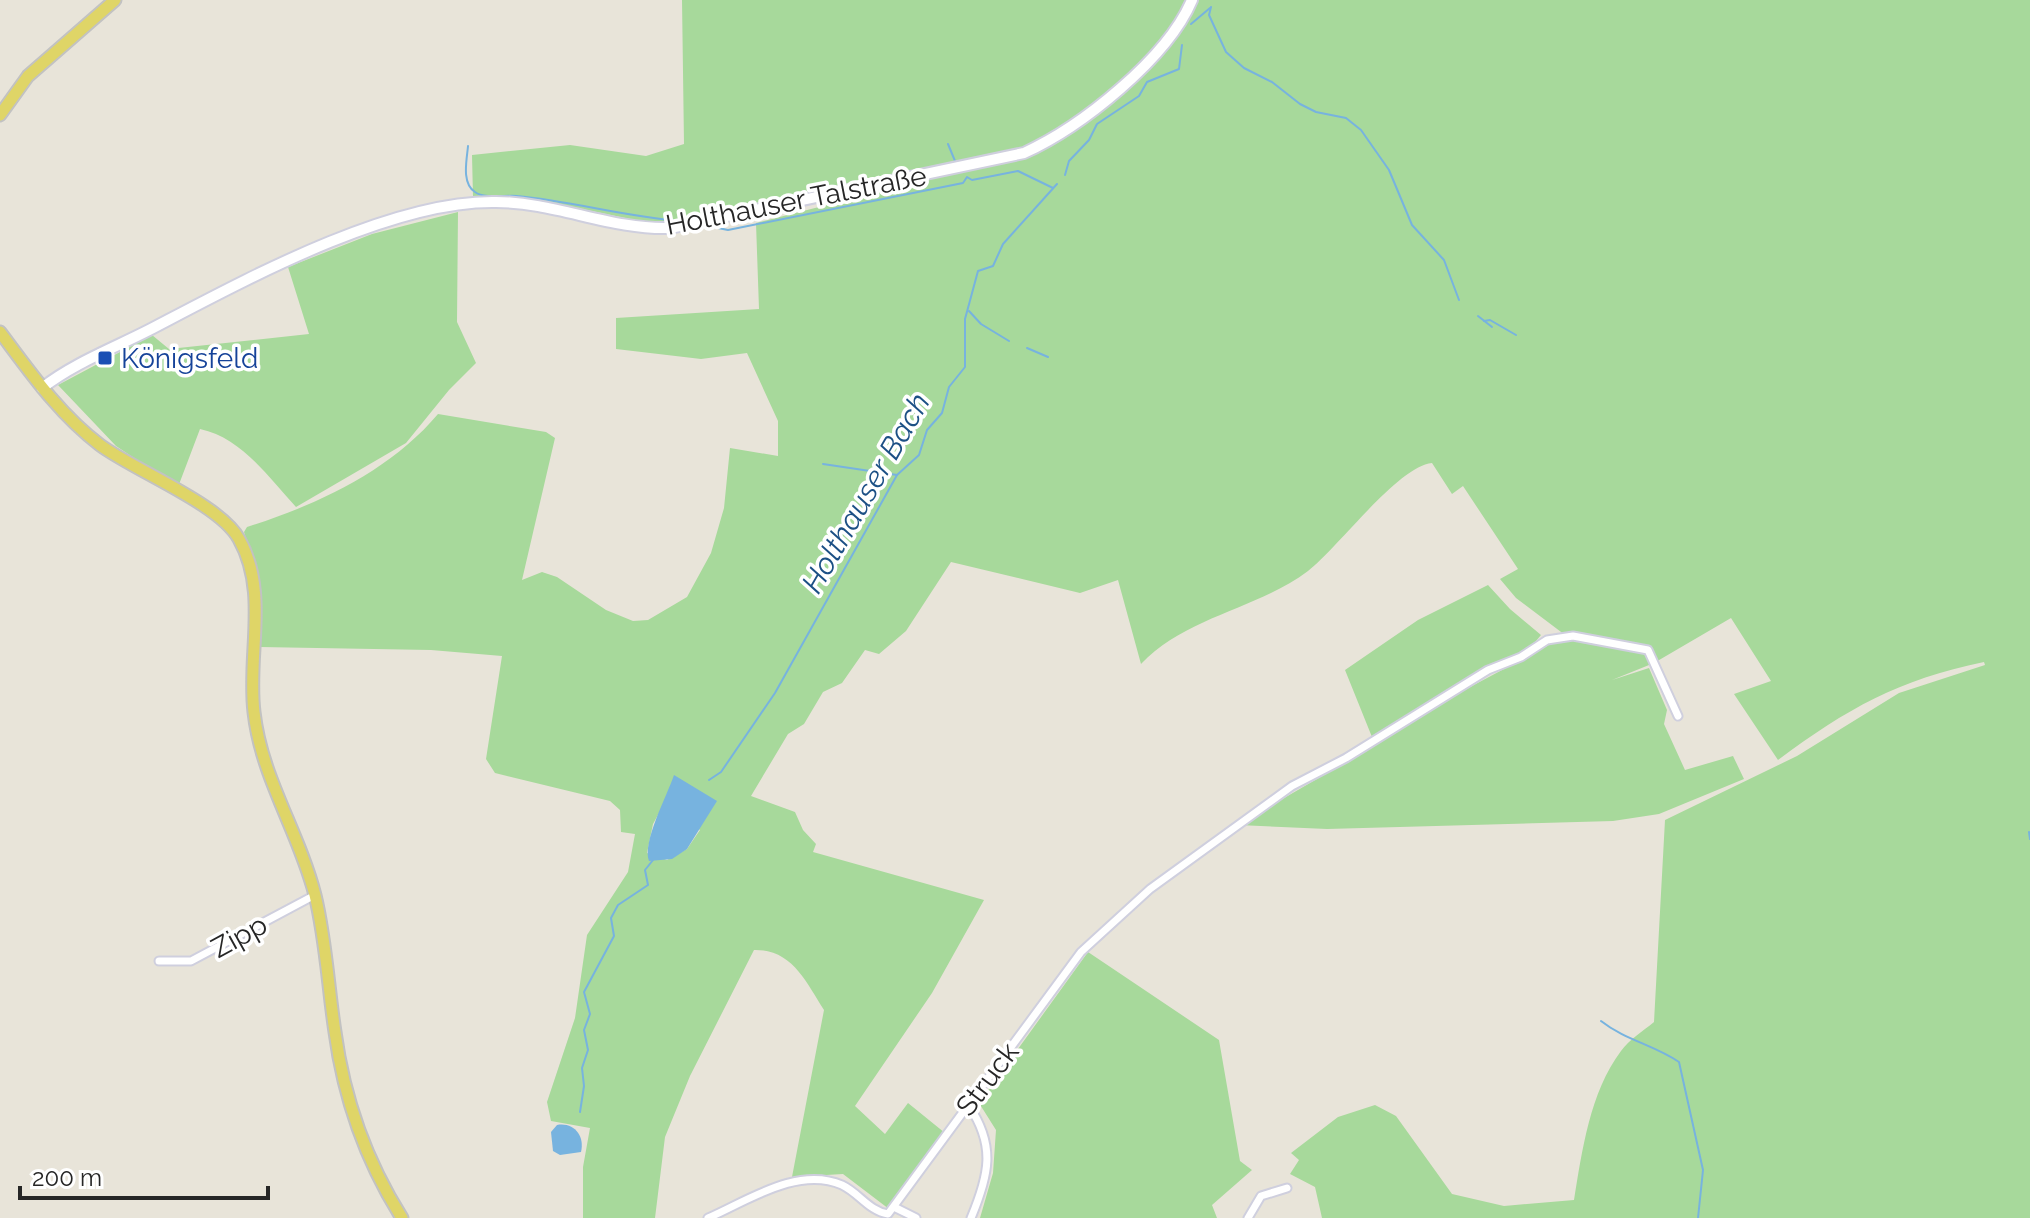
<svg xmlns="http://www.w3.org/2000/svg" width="2030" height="1218" font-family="Raleway,sans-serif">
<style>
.green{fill:#a7d99b;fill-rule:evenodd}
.water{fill:#77b3df}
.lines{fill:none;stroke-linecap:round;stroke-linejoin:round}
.stream{stroke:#77b3df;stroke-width:2}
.street-casing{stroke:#cfcfde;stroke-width:11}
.secondary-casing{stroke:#cfcfde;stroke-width:14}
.primary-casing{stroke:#c2c2c2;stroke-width:15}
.street{stroke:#fff;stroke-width:7}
.secondary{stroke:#fff;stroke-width:10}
.primary{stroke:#dfd567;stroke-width:11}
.transit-dot{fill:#1a4fb4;stroke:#fff;stroke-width:3}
.labels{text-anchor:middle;stroke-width:7;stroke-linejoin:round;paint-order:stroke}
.street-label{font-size:28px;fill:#262626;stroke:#fff}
.transit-label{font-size:28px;fill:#164399;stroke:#fff;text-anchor:start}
.water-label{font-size:30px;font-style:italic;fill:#1c5085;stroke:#fff}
</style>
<rect width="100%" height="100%" fill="#e8e4d9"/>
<g class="green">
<path d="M 682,0 L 2030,0 L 2030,1218 L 1322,1218 L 1315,1187 L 1290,1174 L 1299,1160 L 1291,1153 L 1338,1117 L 1375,1105 L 1396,1116 L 1452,1194 L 1504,1206 L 1574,1200 C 1582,1151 1590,1092 1621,1051 C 1629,1040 1643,1031 1654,1022 L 1665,820 L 1797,756 L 1899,693 L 1985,665 L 1984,662 C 1898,680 1848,708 1778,760 L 1734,694 L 1771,681 L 1731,618 L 1654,663 L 1612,680 L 1649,668 L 1667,710 L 1664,724 L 1685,770 L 1733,756 L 1744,779 L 1659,814 L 1613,821 L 1327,829 L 1238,825 L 1353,758 L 1410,719 L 1560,639 L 1573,641 L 1516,598 L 1500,579 L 1518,569 L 1463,486 L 1452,494 L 1432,463 C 1397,467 1339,547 1308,571 C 1256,610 1187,616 1141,664 L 1118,580 L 1080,593 L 951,562 L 906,631 L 879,654 L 865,650 L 842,683 L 823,692 L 804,724 L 788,734 L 751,796 L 795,812 L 803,830 L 816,844 L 813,852 L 984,900 L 932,993 L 855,1106 L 885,1134 L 908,1103 L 945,1133 L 889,1209 L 843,1174 L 792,1177 L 824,1010 C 806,982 792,949 754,950 L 690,1076 L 665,1137 L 655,1218 L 583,1218 L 583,1167 L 590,1128 L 551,1121 L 547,1102 L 575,1018 L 587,935 L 628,872 L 635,834 L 621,832 L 620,810 L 610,801 L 495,773 L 486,759 L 502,656 L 431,650 L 260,647 L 253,560 L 244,532 L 247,527 C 317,505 390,471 438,414 L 546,432 L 555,438 L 522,580 L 542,572 L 557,577 L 606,610 L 633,621 L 648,620 L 687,597 L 711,553 L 724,508 L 730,448 L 778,456 L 778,421 L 747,353 L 701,359 L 616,349 L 616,318 L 759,309 L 756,223 L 921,181 L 919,170 L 684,221 L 649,223 L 515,195 L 473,197 L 472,155 L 570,145 L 646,156 L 684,144 ZM 665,802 L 700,830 L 687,849 L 667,860 L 647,853 L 653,824 Z"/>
<path d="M 458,212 L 457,322 L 476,363 L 449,390 L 406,443 L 296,507 C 268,477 242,438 200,429 L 178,487 L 116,446 L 58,385 L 152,335 L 169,349 L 309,334 L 288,267 L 372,234 Z"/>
<path d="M 1488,585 L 1510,609 L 1541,635 L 1526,653 L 1478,672 L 1459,688 L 1372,737 L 1345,670 L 1418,620 Z"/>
<path d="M 1088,952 L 1219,1040 L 1240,1161 L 1252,1170 L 1212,1205 L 1217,1218 L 980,1218 L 993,1173 L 996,1130 L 979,1103 Z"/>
</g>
<g class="water">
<path d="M 674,775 L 717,801 L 687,849 L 672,859 L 649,861 C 642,842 667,796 674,775 Z"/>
<path d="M 557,1125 C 574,1122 585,1136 581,1152 L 560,1155 L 553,1151 L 551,1132 Z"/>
</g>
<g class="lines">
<g class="stream">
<path d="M 1211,7 L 1209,15 L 1226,52 L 1244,68 L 1272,82 L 1300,104 L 1316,112 L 1346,118 L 1361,130 L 1389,170 L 1412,225 L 1444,260 L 1459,300"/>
<path d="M 1191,24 L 1210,8"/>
<path d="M 948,144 L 955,161"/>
<path d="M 468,146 C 467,159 461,183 475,192 C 484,199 505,195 517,196 C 572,201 626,217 681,221"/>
<path d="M 1065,175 L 1069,161 L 1089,140 L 1097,124 L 1139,96 L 1147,82 L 1179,69 L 1182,45"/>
<path d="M 703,225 L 728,230 L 963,183 L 967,177 L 972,180 L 1018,171 L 1053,188"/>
<path d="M 969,311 L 981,324 L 1009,341"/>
<path d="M 1478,316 L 1492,327"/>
<path d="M 1484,321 L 1490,320 L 1516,335"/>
<path d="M 1027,348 L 1048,357"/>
<path d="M 823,464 L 897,475"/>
<path d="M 709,780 L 721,772 L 775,693 L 897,475 L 919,455 L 927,430 L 942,413 L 949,387 L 965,367 L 965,319 L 978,271 L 993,266 L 1003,244 L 1057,184"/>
<path d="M 2029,832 L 2030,839"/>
<path d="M 1601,1021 C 1625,1040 1654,1045 1679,1062 L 1703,1170 L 1698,1218"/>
<path d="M 580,1112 L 584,1086 L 582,1068 L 588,1050 L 584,1030 L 590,1014 L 584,992 L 614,936 L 611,918 L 618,905 L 648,885 L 645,870 L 653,860"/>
</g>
<defs>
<g id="street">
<path d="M 159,961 L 191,961 L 315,895"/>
<path d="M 969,1106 C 996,1146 989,1175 971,1218"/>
<path d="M 896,1208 L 916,1218"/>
<path d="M 708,1218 C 749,1200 798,1166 842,1185 C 859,1193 869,1211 888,1214 L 1081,952 L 1150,889 L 1292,786 L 1346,758 L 1488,670 L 1521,657 L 1547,640 L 1573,636 L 1648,650 L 1678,716"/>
<path d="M 1248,1218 L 1261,1196 L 1287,1188"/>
</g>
<path id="secondary" d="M 42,388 C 74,363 114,348 149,330 C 243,281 390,200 496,202 C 555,202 611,230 670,228 L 1024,153 C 1081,127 1167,59 1192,0"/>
<g id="primary">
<path d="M 0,115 L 28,76 L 115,0"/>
<path d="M 0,332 C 30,372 59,414 100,445 C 135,471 220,504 239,539 C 269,592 247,655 254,712 C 261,777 299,832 315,895 C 326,940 328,986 335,1032 C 344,1099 366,1161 402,1218"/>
</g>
</defs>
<use href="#street" class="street-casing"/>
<use href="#secondary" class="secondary-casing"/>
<use href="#primary" class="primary-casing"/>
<use href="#street" class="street"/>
<use href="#secondary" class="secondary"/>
<use href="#primary" class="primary"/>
</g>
<rect class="transit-dot" x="97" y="350" width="16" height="16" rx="4"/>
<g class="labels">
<g class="street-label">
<text transform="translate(796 200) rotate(-11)" y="10">Holthauser Talstraße</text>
<text transform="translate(239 936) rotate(-29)" y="10">Zipp</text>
<text transform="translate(987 1079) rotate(-53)" y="10">Struck</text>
</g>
<g class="transit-label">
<text x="121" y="368">Königsfeld</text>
</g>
<g class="water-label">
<text transform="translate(866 493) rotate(-60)" y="10">Holthauser Bach</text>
</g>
</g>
<path d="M20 1186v12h248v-12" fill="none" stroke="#262626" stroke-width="4"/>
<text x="32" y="1186" font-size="24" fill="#262626" stroke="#ffffff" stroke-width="6" paint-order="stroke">200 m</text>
</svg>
